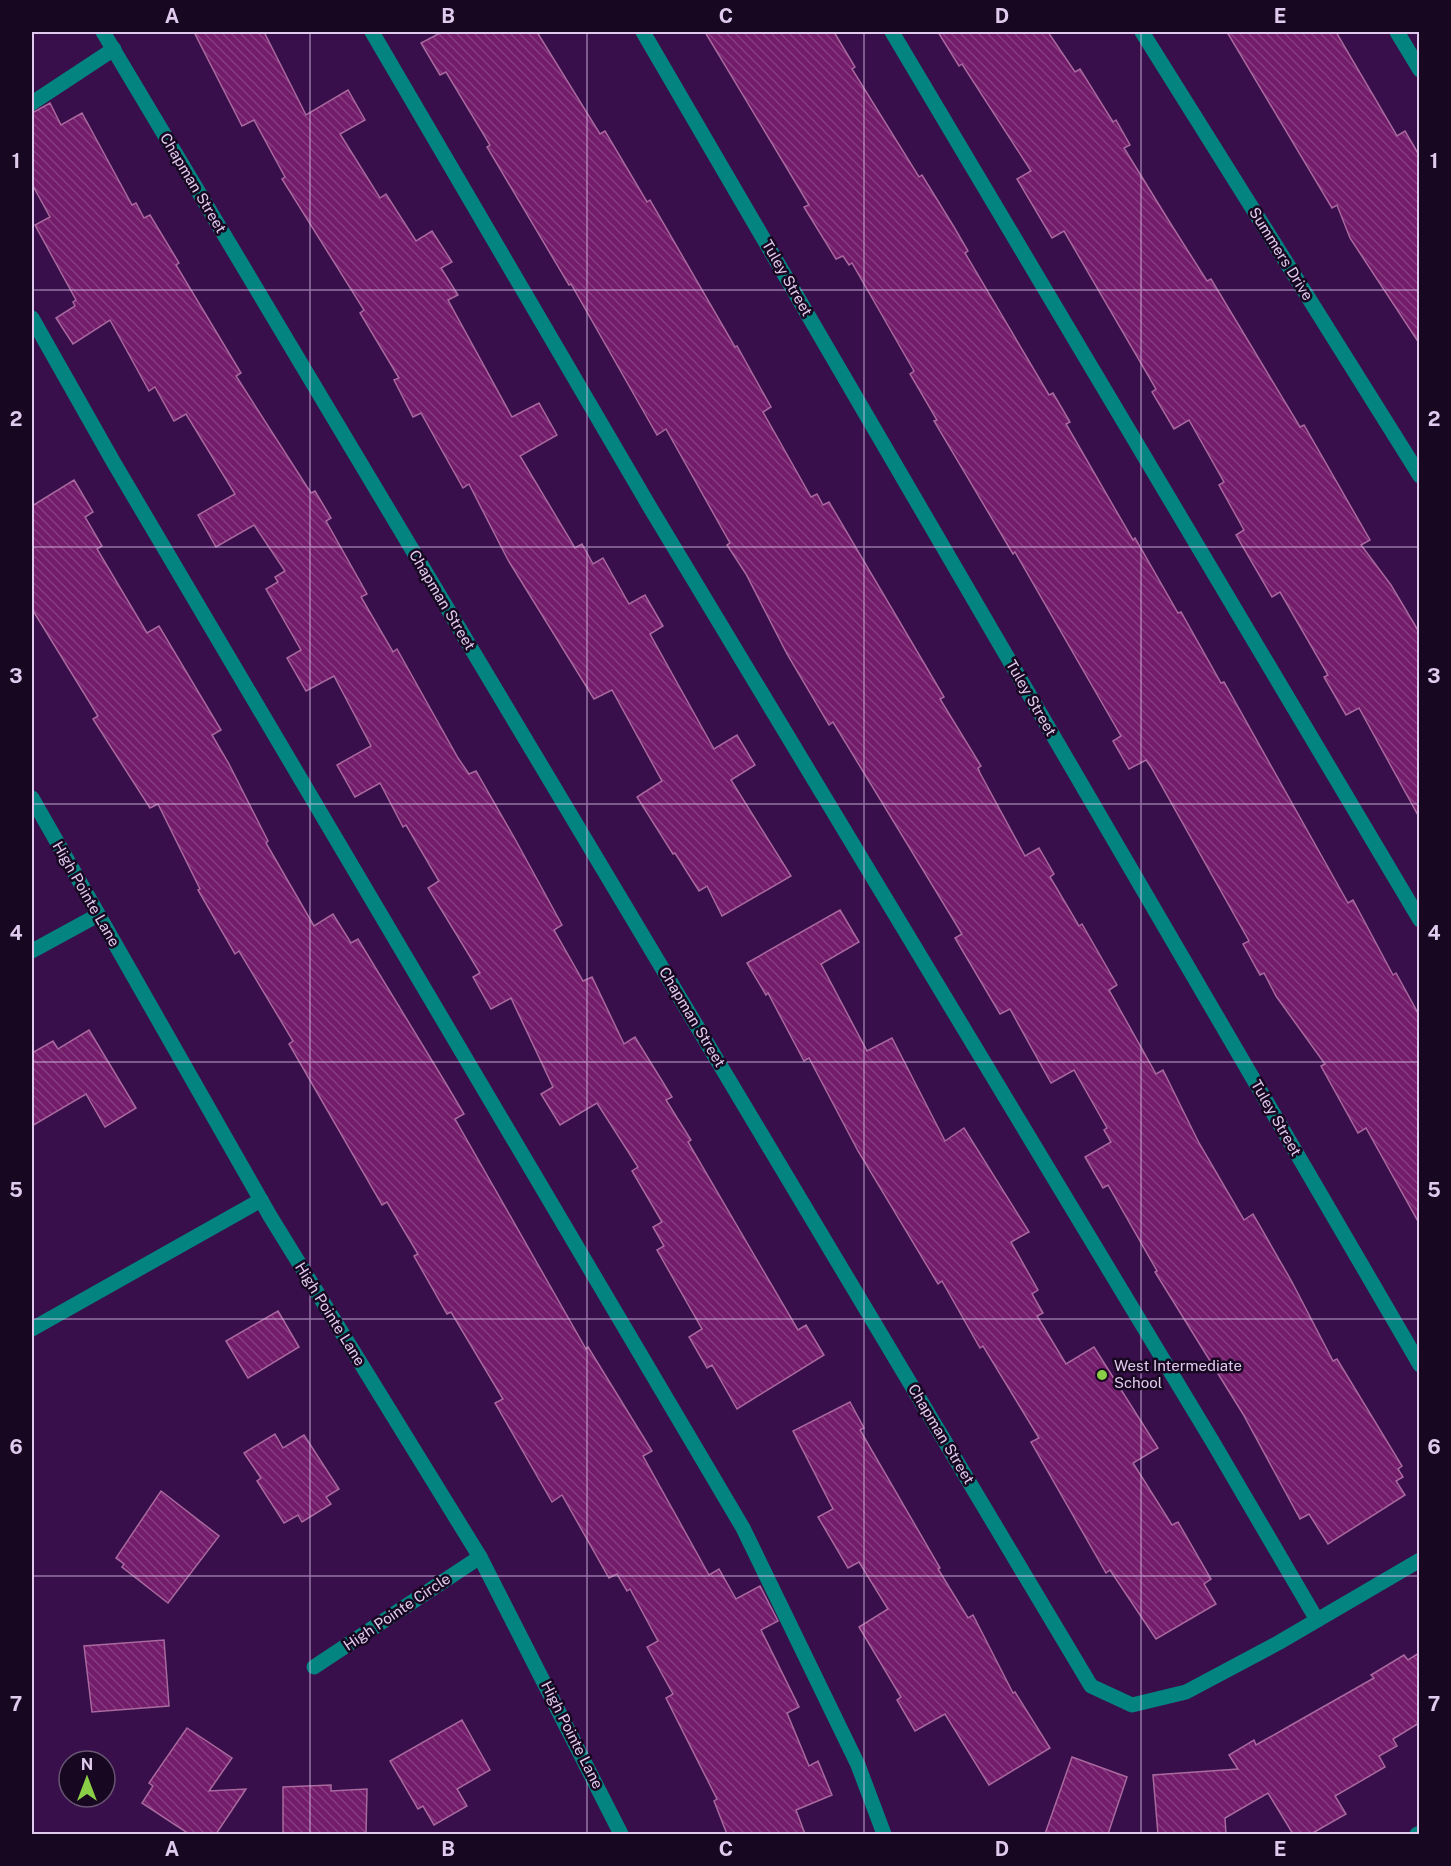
<svg xmlns="http://www.w3.org/2000/svg" width="1451" height="1866" font-family="'Public Sans',sans-serif">
<style>
.building{fill:url(#building-back-hatch);stroke:#a9699f;stroke-width:1.5}
.lines{fill:none;stroke-linecap:round;stroke-linejoin:round}
.minor{stroke:#038481;stroke-width:15}
.grid{fill:none;stroke:#e0caee;stroke-width:1.5;stroke-opacity:0.55}
.poi-dot{fill:#8ace48;stroke:#170720;stroke-width:2}
.labels{text-anchor:middle;stroke-width:5;stroke-linejoin:round;paint-order:stroke}
.street-label{font-size:15px;fill:#e0caee;stroke:#170720}
.poi-label{font-size:15px;fill:#e0caee;stroke:#170720;text-anchor:start}
.neatline{fill:none;stroke:#e0caee;stroke-width:2}
.grid-label{font-size:20px;text-anchor:middle;font-weight:bold;fill:#e0caee}
</style>
<defs>
<pattern id="building-back-hatch" width="6" height="6" patternUnits="userSpaceOnUse" patternTransform="scale(1.5)"><rect width="6" height="6" fill="#721c6a"/><path d="M-1 5l2 2M0 0l6 6M5-1l2 2" fill="none" stroke="#863c80"/></pattern>
</defs>
<rect width="100%" height="100%" fill="#380f4b"/>
<g class="building">
<path d="M 194,32 L 264,32 L 306,115 L 348,90 L 365,120 L 340,134 L 380,198 L 386,194 L 416,241 L 432,231 L 452,262 L 441,268 L 458,295 L 448,300 L 512,417 L 539,403 L 557,435 L 520,456 L 575,548 L 582,544 L 593,564 L 603,558 L 629,604 L 645,595 L 663,626 L 650,634 L 714,749 L 737,735 L 755,765 L 731,780 L 791,876 L 722,916 L 707,886 L 699,891 L 675,853 L 673,854 L 637,797 L 662,781 L 612,690 L 594,699 L 508,560 L 469,484 L 463,488 L 421,413 L 413,417 L 394,380 L 399,378 L 360,313 L 364,310 L 282,179 L 285,177 L 254,120 L 242,126 Z"/>
<path d="M 442,32 L 537,32 L 600,134 L 605,131 L 647,202 L 650,200 L 735,347 L 737,346 L 771,407 L 763,412 L 811,497 L 817,494 L 823,505 L 829,502 L 944,697 L 940,699 L 981,766 L 978,768 L 980,773 L 1025,856 L 1039,848 L 1054,874 L 1050,877 L 1079,926 L 1082,924 L 1117,985 L 1109,990 L 1156,1074 L 1163,1070 L 1199,1143 L 1244,1220 L 1253,1214 L 1292,1282 L 1333,1361 L 1337,1359 L 1402,1466 L 1398,1469 L 1403,1477 L 1396,1481 L 1405,1495 L 1328,1544 L 1309,1514 L 1300,1519 L 1243,1414 L 1155,1272 L 1157,1271 L 1108,1185 L 1103,1188 L 1085,1157 L 1111,1142 L 1104,1130 L 1107,1128 L 1074,1070 L 1051,1083 L 1010,1009 L 1000,1014 L 955,938 L 962,934 L 833,722 L 829,725 L 787,654 L 746,574 L 727,545 L 730,543 L 666,429 L 657,435 L 571,284 L 569,285 L 487,147 L 490,145 L 446,72 L 440,75 L 421,43 Z"/>
<path d="M 705,32 L 834,32 L 855,67 L 852,69 L 919,177 L 922,175 L 954,227 L 968,251 L 965,253 L 1049,395 L 1053,393 L 1070,422 L 1066,424 L 1133,540 L 1135,538 L 1178,613 L 1181,612 L 1221,683 L 1224,682 L 1348,903 L 1353,900 L 1393,975 L 1396,973 L 1419,1015 L 1419,1223 L 1366,1128 L 1358,1133 L 1321,1066 L 1325,1064 L 1276,996 L 1264,973 L 1260,975 L 1243,944 L 1249,941 L 1151,767 L 1146,760 L 1129,769 L 1113,741 L 1121,736 L 1015,552 L 1013,554 L 934,421 L 937,420 L 910,374 L 914,371 L 852,263 L 849,265 L 843,256 L 836,259 L 804,207 L 809,205 Z"/>
<path d="M 938,32 L 1048,32 L 1075,72 L 1080,69 L 1113,122 L 1116,120 L 1130,145 L 1124,148 L 1169,221 L 1207,281 L 1211,279 L 1300,427 L 1304,425 L 1370,540 L 1361,545 L 1391,585 L 1419,632 L 1419,817 L 1359,708 L 1346,715 L 1324,677 L 1328,675 L 1280,592 L 1272,597 L 1236,535 L 1244,530 L 1219,485 L 1224,482 L 1189,420 L 1174,429 L 1152,392 L 1156,389 L 1064,231 L 1052,238 L 1017,179 L 1031,171 L 962,64 L 959,66 Z"/>
<path d="M 1227,32 L 1336,32 L 1397,136 L 1405,131 L 1419,155 L 1419,343 L 1350,238 L 1337,205 L 1332,208 Z"/>
<path d="M 50,103 L 61,125 L 82,113 L 132,205 L 136,203 L 144,218 L 150,215 L 179,263 L 176,265 L 241,373 L 236,376 L 311,493 L 315,491 L 331,518 L 326,521 L 367,594 L 361,597 L 393,652 L 397,649 L 458,758 L 469,774 L 476,771 L 515,839 L 562,925 L 554,930 L 583,981 L 592,977 L 624,1044 L 635,1037 L 672,1097 L 666,1100 L 691,1140 L 688,1142 L 798,1330 L 806,1325 L 824,1355 L 737,1409 L 712,1365 L 707,1368 L 689,1337 L 702,1329 L 657,1250 L 664,1246 L 653,1227 L 662,1222 L 632,1171 L 638,1167 L 597,1103 L 560,1125 L 541,1094 L 553,1087 L 511,998 L 491,1009 L 473,977 L 480,973 L 428,888 L 439,881 L 406,825 L 403,827 L 380,783 L 355,797 L 337,765 L 371,746 L 334,676 L 306,691 L 287,658 L 301,650 L 266,589 L 278,582 L 275,577 L 285,571 L 254,525 L 216,547 L 198,515 L 235,494 L 186,414 L 174,421 L 155,387 L 149,391 L 110,320 L 73,344 L 56,318 L 75,306 L 73,302 L 76,300 L 35,225 L 50,217 L 32,184 L 32,113 Z"/>
<path d="M 74,480 L 93,512 L 85,517 L 102,546 L 97,549 L 147,633 L 159,626 L 221,730 L 212,735 L 229,764 L 268,841 L 266,843 L 314,926 L 333,914 L 351,943 L 358,939 L 445,1082 L 464,1114 L 455,1119 L 586,1349 L 588,1347 L 652,1451 L 643,1456 L 709,1575 L 719,1569 L 736,1599 L 760,1586 L 778,1621 L 761,1630 L 799,1707 L 787,1713 L 809,1766 L 818,1761 L 832,1795 L 796,1810 L 805,1834 L 727,1834 L 714,1801 L 717,1799 L 666,1698 L 673,1694 L 647,1647 L 658,1641 L 630,1589 L 627,1591 L 617,1574 L 609,1578 L 562,1495 L 552,1502 L 495,1403 L 503,1399 L 451,1312 L 447,1314 L 414,1256 L 418,1254 L 387,1202 L 382,1205 L 289,1044 L 293,1041 L 239,951 L 235,954 L 198,890 L 200,889 L 158,804 L 150,808 L 93,719 L 98,716 L 32,609 L 32,506 Z"/>
<path d="M 840,910 L 859,942 L 821,964 L 867,1051 L 892,1038 L 945,1141 L 964,1128 L 1029,1232 L 1011,1242 L 1038,1290 L 1032,1294 L 1043,1313 L 1037,1316 L 1066,1364 L 1094,1347 L 1158,1448 L 1133,1463 L 1172,1525 L 1178,1522 L 1211,1579 L 1204,1584 L 1216,1604 L 1156,1639 L 1110,1570 L 1106,1573 L 1031,1442 L 1039,1438 L 983,1346 L 980,1348 L 942,1281 L 938,1284 L 858,1151 L 809,1058 L 804,1061 L 768,993 L 766,995 L 747,963 Z"/>
<path d="M 89,1030 L 136,1108 L 105,1127 L 86,1094 L 32,1126 L 32,1053 L 53,1041 L 58,1049 Z"/>
<path d="M 278,1311 L 299,1347 L 248,1378 L 226,1341 Z"/>
<path d="M 850,1402 L 864,1428 L 860,1430 L 940,1568 L 938,1569 L 968,1618 L 973,1615 L 1013,1693 L 1015,1692 L 1050,1748 L 989,1785 L 945,1714 L 915,1731 L 897,1700 L 901,1697 L 859,1627 L 888,1609 L 859,1562 L 848,1568 L 818,1517 L 833,1509 L 793,1431 Z"/>
<path d="M 275,1434 L 283,1448 L 304,1435 L 339,1489 L 326,1497 L 331,1504 L 302,1522 L 298,1515 L 284,1523 L 257,1481 L 261,1478 L 244,1453 Z"/>
<path d="M 161,1491 L 219,1536 L 168,1603 L 122,1567 L 124,1564 L 116,1558 Z"/>
<path d="M 164,1640 L 169,1706 L 92,1712 L 84,1646 Z"/>
<path d="M 1419,1653 L 1419,1723 L 1393,1739 L 1397,1746 L 1379,1756 L 1385,1767 L 1335,1796 L 1346,1814 L 1311,1834 L 1293,1834 L 1268,1793 L 1225,1818 L 1226,1834 L 1158,1834 L 1153,1775 L 1238,1769 L 1229,1755 L 1254,1740 L 1256,1745 L 1293,1724 L 1374,1678 L 1371,1675 L 1404,1655 L 1408,1660 Z"/>
<path d="M 462,1720 L 490,1770 L 457,1789 L 467,1806 L 434,1825 L 423,1806 L 418,1809 L 390,1761 Z"/>
<path d="M 187,1728 L 232,1758 L 209,1791 L 246,1789 L 216,1834 L 189,1834 L 142,1803 L 153,1786 L 149,1783 Z"/>
<path d="M 1072,1757 L 1127,1777 L 1108,1834 L 1045,1834 Z"/>
<path d="M 331,1785 L 331,1791 L 367,1789 L 366,1834 L 283,1834 L 283,1787 Z"/>
</g>
<g class="lines">
<g class="minor">
<path d="M 103,32 L 1091,1686 L 1132,1705 L 1186,1692 L 1278,1643 L 1420,1560"/>
<path d="M 372,32 L 651,509 L 1214,1444 L 1317,1620"/>
<path d="M 643,32 L 1420,1365"/>
<path d="M 892,32 L 1420,920"/>
<path d="M 1142,32 L 1420,476"/>
<path d="M 1397,32 L 1420,70"/>
<path d="M 32,103 L 114,49"/>
<path d="M 32,318 L 114,463 L 743,1528 L 858,1765 L 884,1834"/>
<path d="M 32,798 L 270,1216 L 480,1557 L 621,1834"/>
<path d="M 32,951 L 98,915"/>
<path d="M 32,1329 L 261,1200"/>
<path d="M 314,1667 L 480,1557"/>
<path d="M 1417,1834 L 1420,1833"/>
</g>
</g>
<path class="grid" d="M 310,32 L 310,1834M 587,32 L 587,1834M 864,32 L 864,1834M 1141,32 L 1141,1834M 32,290 L 1420,290M 32,547 L 1420,547M 32,804 L 1420,804M 32,1062 L 1420,1062M 32,1319 L 1420,1319M 32,1576 L 1420,1576"/>
<circle class="poi-dot" cx="1102" cy="1375" r="6"/>
<g class="labels">
<g class="street-label">
<text transform="translate(193 183) rotate(59)" y="5">Chapman Street</text>
<text transform="translate(1281 254) rotate(58)" y="5">Summers Drive</text>
<text transform="translate(787 278) rotate(60)" y="5">Tuley Street</text>
<text transform="translate(442 600) rotate(59)" y="5">Chapman Street</text>
<text transform="translate(1031 698) rotate(60)" y="5">Tuley Street</text>
<text transform="translate(86 894) rotate(60)" y="5">High Pointe Lane</text>
<text transform="translate(692 1017) rotate(59)" y="5">Chapman Street</text>
<text transform="translate(1276 1118) rotate(60)" y="5">Tuley Street</text>
<text transform="translate(330 1314) rotate(58)" y="5">High Pointe Lane</text>
<text transform="translate(941 1434) rotate(59)" y="5">Chapman Street</text>
<text transform="translate(397 1612) rotate(-34)" y="5">High Pointe Circle</text>
<text transform="translate(572 1735) rotate(63)" y="5">High Pointe Lane</text>
</g>
<g class="poi-label">
<text x="1114" y="1371">West Intermediate<tspan x="1114" dy="17">School</tspan></text>
</g>
</g>
<rect width="1451" height="1866" fill="none" stroke="#170720" stroke-width="66"/>
<g transform="translate(87 1779)"><circle r="28" fill="#170720" stroke="#675572" stroke-width="1.5"/>
<path d="M0-4.5L10 22L0 15L-10 22Z" fill="#8ace48"/>
<text y="-9" font-size="16" font-weight="bold" text-anchor="middle" fill="#e0caee">N</text>
</g>
<rect x="33" y="33" width="1385" height="1800" class="neatline"/>
<g class="grid-label">
<text x="172" y="23">A</text>
<text x="448" y="23">B</text>
<text x="726" y="23">C</text>
<text x="1002" y="23">D</text>
<text x="1280" y="23">E</text>
<text x="16" y="168">1</text>
<text x="1434" y="168">1</text>
<text x="16" y="426">2</text>
<text x="1434" y="426">2</text>
<text x="16" y="683">3</text>
<text x="1434" y="683">3</text>
<text x="16" y="940">4</text>
<text x="1434" y="940">4</text>
<text x="16" y="1197">5</text>
<text x="1434" y="1197">5</text>
<text x="16" y="1454">6</text>
<text x="1434" y="1454">6</text>
<text x="16" y="1711">7</text>
<text x="1434" y="1711">7</text>
<text x="172" y="1856">A</text>
<text x="448" y="1856">B</text>
<text x="726" y="1856">C</text>
<text x="1002" y="1856">D</text>
<text x="1280" y="1856">E</text>
</g>
</svg>
